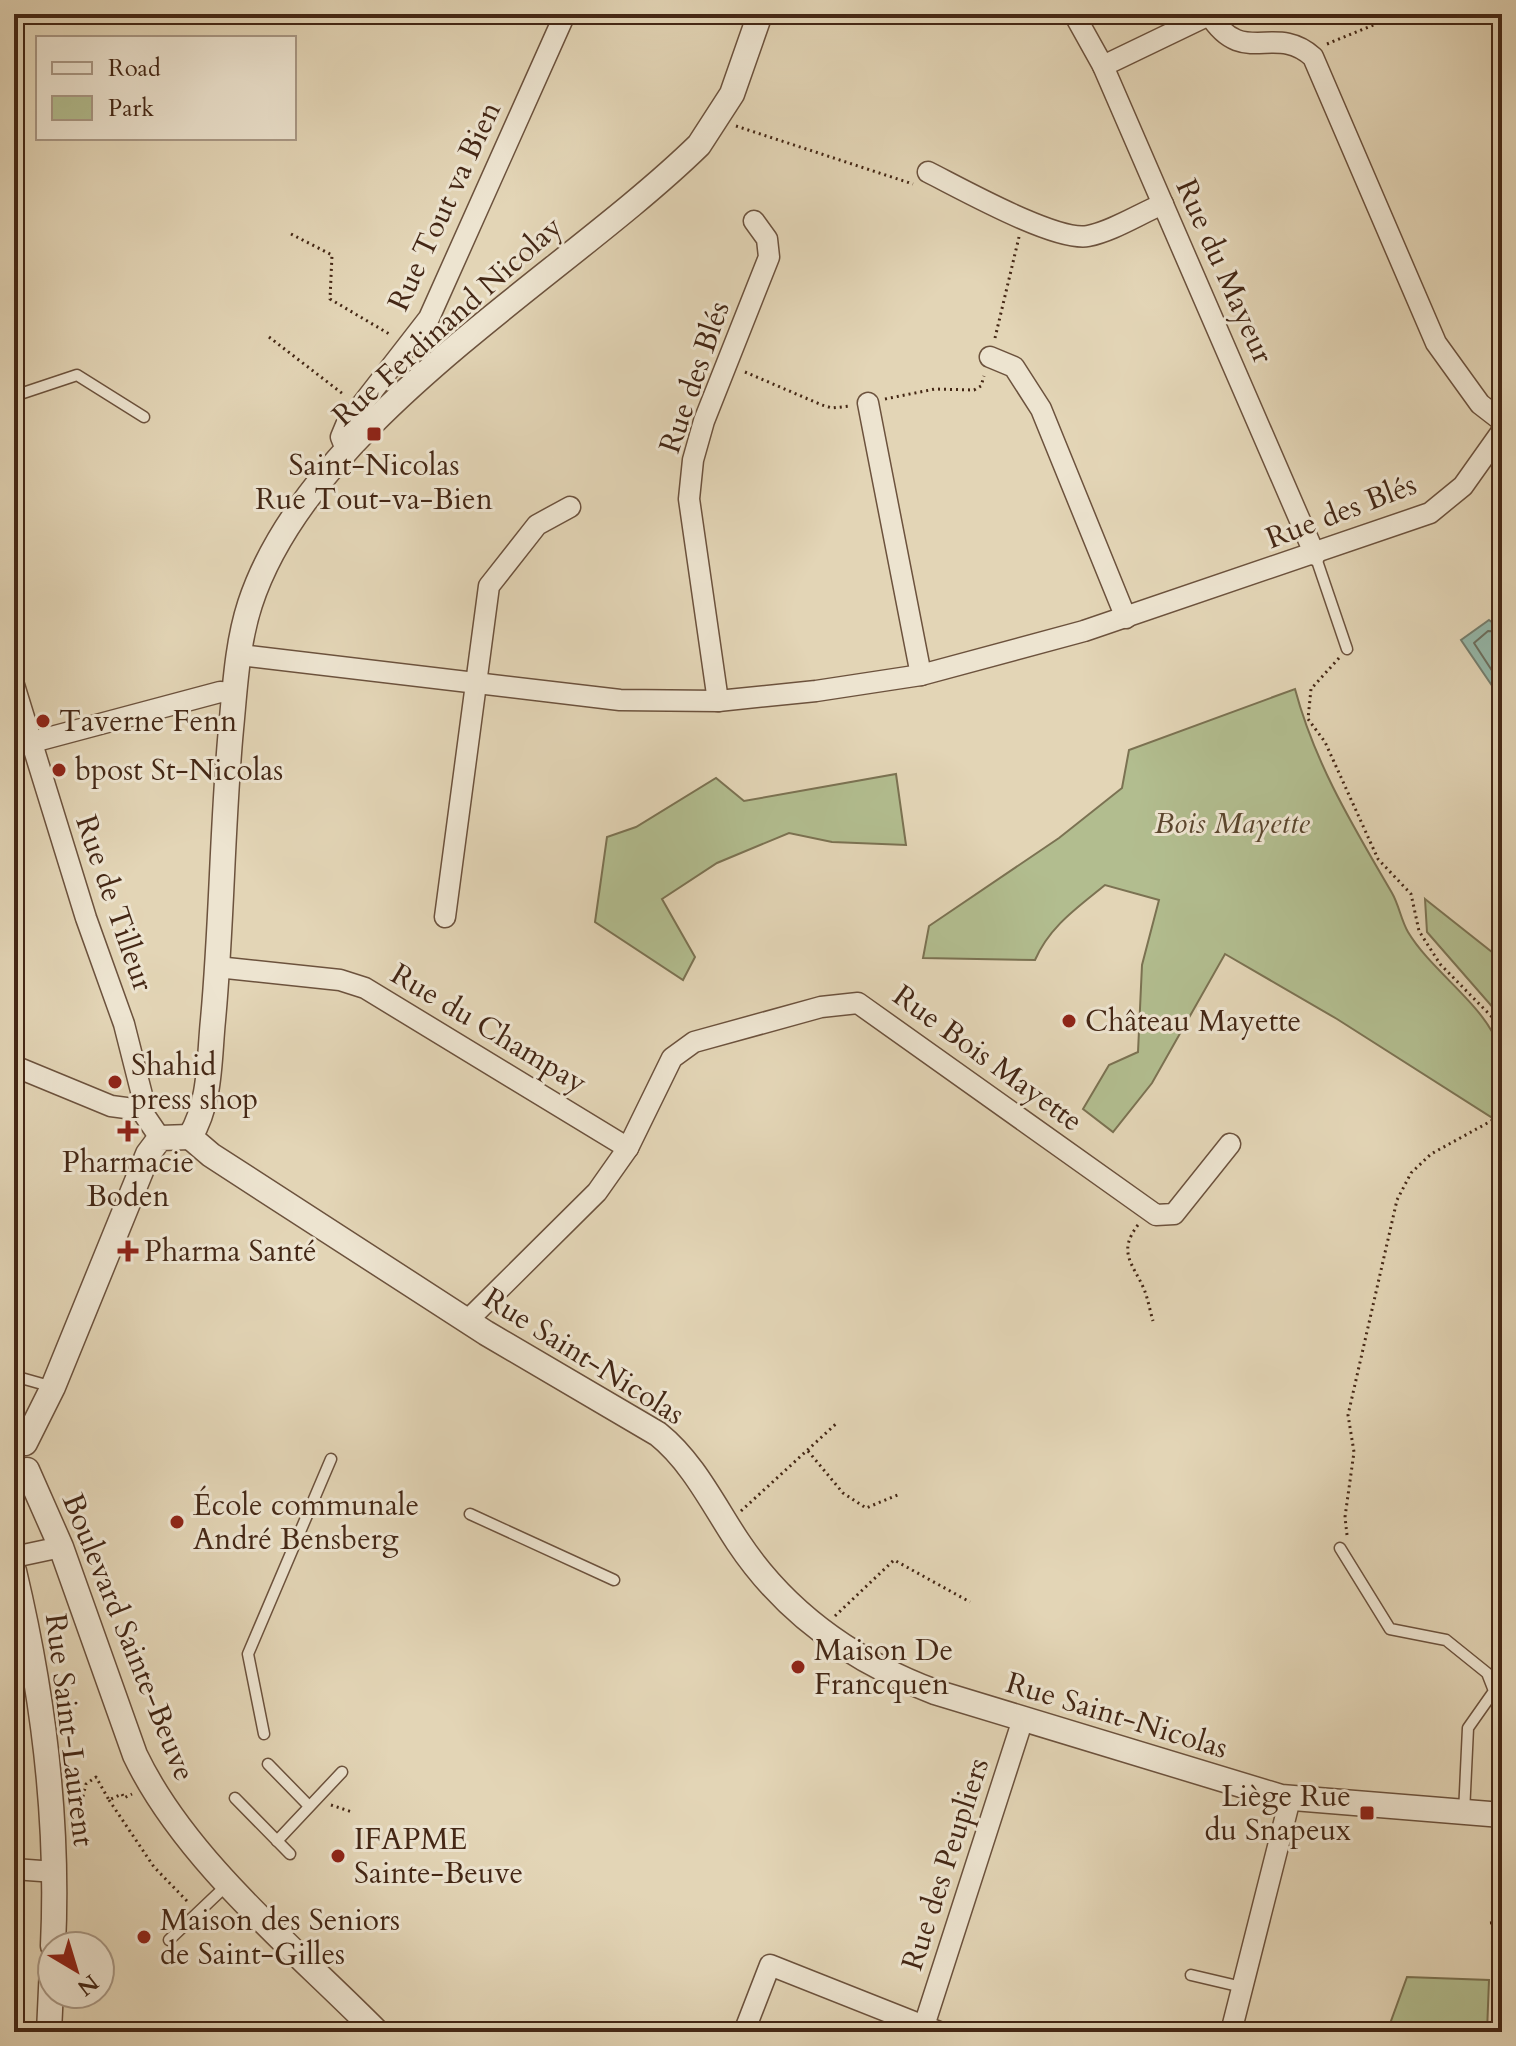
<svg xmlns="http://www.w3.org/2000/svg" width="1516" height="2046" font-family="Cardo,serif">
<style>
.green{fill:#b2bd8f;stroke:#7b7252;stroke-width:2}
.water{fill:#95b9ab;stroke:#757f6f;stroke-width:2}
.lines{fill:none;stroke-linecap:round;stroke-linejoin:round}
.shore{stroke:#6c7060;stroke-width:2}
.service-casing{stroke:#6c523d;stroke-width:13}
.minor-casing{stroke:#6c523d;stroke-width:23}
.tertiary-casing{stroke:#6c523d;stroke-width:27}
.path{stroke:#442715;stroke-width:3;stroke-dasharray:2 4;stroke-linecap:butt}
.service{stroke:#ede4d0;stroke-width:10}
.minor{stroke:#ede4d0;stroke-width:20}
.tertiary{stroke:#ede4d0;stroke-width:24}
.poi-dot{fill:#8f2418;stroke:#ede4d0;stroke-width:3}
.labels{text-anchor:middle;stroke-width:6;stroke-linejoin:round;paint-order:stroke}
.street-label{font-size:30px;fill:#442715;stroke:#ede4d0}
.poi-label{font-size:30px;fill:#442715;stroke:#ede4d0;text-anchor:start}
.park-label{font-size:30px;font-style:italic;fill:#5a452d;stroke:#ede4d0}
</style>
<rect width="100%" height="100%" fill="#e3d5b6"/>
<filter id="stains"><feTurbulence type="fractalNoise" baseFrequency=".0025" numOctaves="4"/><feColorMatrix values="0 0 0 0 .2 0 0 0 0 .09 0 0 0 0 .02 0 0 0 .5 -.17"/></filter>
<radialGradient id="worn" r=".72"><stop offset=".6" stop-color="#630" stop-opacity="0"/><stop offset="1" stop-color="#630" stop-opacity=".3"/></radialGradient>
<g class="green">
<path d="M 1295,689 C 1315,764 1353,826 1392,893 C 1399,905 1401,920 1408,932 C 1432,972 1485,1005 1499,1047 C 1504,1060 1506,1089 1502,1102 C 1500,1107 1494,1112 1491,1117 L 1337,1019 L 1225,954 L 1152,1083 L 1113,1132 L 1083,1109 L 1109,1065 L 1138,1052 L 1142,965 L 1159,900 L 1105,885 C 1077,908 1050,926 1035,960 L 923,958 L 929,926 L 1059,838 L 1122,788 L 1129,750 Z"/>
<path d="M 896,774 L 906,845 L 832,842 L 789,833 L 717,863 L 662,899 L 695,957 L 683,980 L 595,922 L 607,837 L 636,827 L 716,778 L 744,801 Z"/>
<path d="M 1425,899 L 1502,960 L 1502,1018 L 1427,932 Z"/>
<path d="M 1407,1977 L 1489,1980 L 1487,2032 L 1387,2032 Z"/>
</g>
<path class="water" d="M 1489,620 L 1497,626 L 1502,623 L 1499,696 L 1461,640 Z"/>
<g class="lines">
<path class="shore" d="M 1502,632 L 1488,631 L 1474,643 L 1502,686"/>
<defs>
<g id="service">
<path d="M 14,396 L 77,375 L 144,417"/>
<path d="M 1315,555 L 1347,649"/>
<path d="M 14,1376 L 53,1387"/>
<path d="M 470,1514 L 614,1580"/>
<path d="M 1340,1548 L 1390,1629 L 1446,1640 L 1487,1673 L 1494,1691 L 1468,1728 L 1464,1813"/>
<path d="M 264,1734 L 248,1654 L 331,1459"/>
<path d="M 268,1764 L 309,1806"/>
<path d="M 235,1798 L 290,1854"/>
<path d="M 277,1841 L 342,1772"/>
<path d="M 169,1940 L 228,1884"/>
<path d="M 1191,1975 L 1242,1987"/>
</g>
<g id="minor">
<path d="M 1074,14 L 1103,66 L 1315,555"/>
<path d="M 1209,14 C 1243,69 1274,22 1313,57 L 1436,343 L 1480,404 L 1502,421"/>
<path d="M 1103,66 L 1209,15"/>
<path d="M 928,172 C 960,188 1056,242 1088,236 C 1113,231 1139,214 1163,204"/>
<path d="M 990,357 L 1014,367 L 1041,409 L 1126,618"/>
<path d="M 868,403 L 921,675"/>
<path d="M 347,452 L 341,437 L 346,425 L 429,318 L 565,14"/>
<path d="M 240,655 L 620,700 L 718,701 L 816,691 L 921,675 L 1084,631 L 1430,513 L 1463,486 L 1502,431"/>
<path d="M 14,685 L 86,918 L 124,1024 L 142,1095 L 141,1110 L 160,1138"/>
<path d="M 718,701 L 689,499 L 693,460 L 704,421 L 769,257 L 767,239 L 754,221"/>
<path d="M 14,747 L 220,692 L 235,693"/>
<path d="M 445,917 L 489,586 L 537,525 L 570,507"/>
<path d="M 217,967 L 340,980 L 365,988 L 628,1148"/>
<path d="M 14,1066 L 111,1106 L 141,1110"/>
<path d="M 467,1321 L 597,1192 L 628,1148 L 672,1058 L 694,1042 L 821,1007 L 858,1003 L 1156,1215 L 1174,1214 L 1230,1144"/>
<path d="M 14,1557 L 61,1547"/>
<path d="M 14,1869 L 55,1872"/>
<path d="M 744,2032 L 770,1965 L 939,2032"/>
<path d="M 922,2032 L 1023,1719"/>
<path d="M 1231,2032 L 1290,1799"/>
</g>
<g id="tertiary">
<path d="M 190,1137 L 211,1155 L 486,1333 L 658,1434 C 693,1462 714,1506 738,1542 C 786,1614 855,1662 935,1692 L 1281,1797 L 1502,1815"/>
<path d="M 190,1137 C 211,1102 209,1060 213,1020 C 222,923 222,826 231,729 C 235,688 237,644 250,604 C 310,420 564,277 699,145 L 732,94 L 760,14"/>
<path d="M 25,1443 L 53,1387 L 148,1154 L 160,1138 L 190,1137"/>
<path d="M 27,1470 L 61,1547 L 135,1755 C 185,1860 295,1949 377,2032"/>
<path d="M 14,1571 C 43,1693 59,1820 53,1946"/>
<path d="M 49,2032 L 52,1967"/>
</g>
</defs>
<use href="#service" class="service-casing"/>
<use href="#minor" class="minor-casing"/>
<use href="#tertiary" class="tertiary-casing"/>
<g class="path">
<path d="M 1327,44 L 1400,14"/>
<path d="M 736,126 L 913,184"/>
<path d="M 291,234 L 332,255 L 330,299 L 391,335"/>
<path d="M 269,337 L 343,394"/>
<path d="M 995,338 L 1019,237"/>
<path d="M 745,372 L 822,405 L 832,408 L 850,406"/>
<path d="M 885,399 L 935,389 L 974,390 L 981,386 L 984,376"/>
<path d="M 1339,658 L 1311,689 L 1308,719 L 1325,742 L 1378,859 L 1411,894 L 1419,931 L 1440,964 L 1495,1020 L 1502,1035"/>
<path d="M 1138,1225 C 1117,1252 1133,1264 1144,1289 C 1148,1299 1150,1311 1153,1321"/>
<path d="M 808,1451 L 843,1493 L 866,1508 L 900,1494"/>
<path d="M 741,1511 L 838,1422"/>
<path d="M 1347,1535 L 1345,1517 L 1354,1452 L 1348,1415 L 1397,1200 L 1411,1173 L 1431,1154 L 1502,1115"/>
<path d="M 835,1616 L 894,1560 L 970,1602"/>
<path d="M 109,1800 L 154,1867 L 187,1901"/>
<path d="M 331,1805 L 352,1812"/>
<path d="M 72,1816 L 79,1812 L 86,1784 L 96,1777 L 109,1800 L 122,1794 L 124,1798 L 132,1794"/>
<path d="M 1490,1923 L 1502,1922"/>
</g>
<use href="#service" class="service"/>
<use href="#minor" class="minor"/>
<use href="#tertiary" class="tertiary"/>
</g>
<g class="poi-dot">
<rect x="366" y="426" width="16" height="16" rx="4"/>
<circle cx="43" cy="721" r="8"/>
<circle cx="59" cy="770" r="8"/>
<circle cx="1069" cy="1021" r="8"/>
<circle cx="115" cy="1082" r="8"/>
<path d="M124 1119h8v8h8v8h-8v8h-8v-8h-8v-8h8z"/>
<path d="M124 1239h8v8h8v8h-8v8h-8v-8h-8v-8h8z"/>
<circle cx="177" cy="1522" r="8"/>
<circle cx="798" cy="1667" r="8"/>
<rect x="1359" y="1805" width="16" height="16" rx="4"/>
<circle cx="338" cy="1856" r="8"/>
<circle cx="144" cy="1937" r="8"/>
</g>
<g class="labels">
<g class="street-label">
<text transform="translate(444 206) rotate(-65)" y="10">Rue Tout va Bien</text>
<text transform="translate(1225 271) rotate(66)" y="10">Rue du Mayeur</text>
<text transform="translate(447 321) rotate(-42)" y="10">Rue Ferdinand Nicolay</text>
<text transform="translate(694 377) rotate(-71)" y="10">Rue des Blés</text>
<text transform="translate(1341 511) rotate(-21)" y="10">Rue des Blés</text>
<text transform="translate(115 903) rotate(71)" y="10">Rue de Tilleur</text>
<text transform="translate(489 1028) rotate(31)" y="10">Rue du Champay</text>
<text transform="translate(988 1058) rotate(36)" y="10">Rue Bois Mayette</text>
<text transform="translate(584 1356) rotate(32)" y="10">Rue Saint-Nicolas</text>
<text transform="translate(129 1637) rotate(68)" y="10">Boulevard Sainte-Beuve</text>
<text transform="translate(1117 1715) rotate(17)" y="10">Rue Saint-Nicolas</text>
<text transform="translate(70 1730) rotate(83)" y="10">Rue Saint-Laurent</text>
<text transform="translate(945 1864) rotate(-72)" y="10">Rue des Peupliers</text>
</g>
<g class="poi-label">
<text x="374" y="475" text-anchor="middle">Saint-Nicolas<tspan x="374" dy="34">Rue Tout-va-Bien</tspan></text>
<text x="59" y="731">Taverne Fenn</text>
<text x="75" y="780">bpost St-Nicolas</text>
<text x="1085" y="1031">Château Mayette</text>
<text x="131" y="1075">Shahid<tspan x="131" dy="34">press shop</tspan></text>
<text x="128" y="1172" text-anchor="middle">Pharmacie<tspan x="128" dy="34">Boden</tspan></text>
<text x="144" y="1261">Pharma Santé</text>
<text x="193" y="1515">École communale<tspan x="193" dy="34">André Bensberg</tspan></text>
<text x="814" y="1660">Maison De<tspan x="814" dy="34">Francquen</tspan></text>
<text x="1351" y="1806" text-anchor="end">Liège Rue<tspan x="1351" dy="34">du Snapeux</tspan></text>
<text x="354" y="1849">IFAPME<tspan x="354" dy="34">Sainte-Beuve</tspan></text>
<text x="160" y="1930">Maison des Seniors<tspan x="160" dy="34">de Saint-Gilles</tspan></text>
</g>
<g class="park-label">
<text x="1232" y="833">Bois Mayette</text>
</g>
</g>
<rect width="1516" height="2046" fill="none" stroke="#e3d5b6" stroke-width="48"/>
<rect x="16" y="16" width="1484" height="2014" fill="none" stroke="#442715" stroke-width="4"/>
<rect x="24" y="24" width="1468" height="1998" fill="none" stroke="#442715" stroke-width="2"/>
<rect x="36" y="36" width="260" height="104" fill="#ede4d0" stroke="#a99885" stroke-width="2"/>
<rect x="52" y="62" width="40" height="12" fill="#ede4d0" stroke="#a99885" stroke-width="2"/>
<text x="108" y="76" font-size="24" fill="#442715">Road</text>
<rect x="52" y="96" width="40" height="24" fill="#b2bd8f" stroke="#a99885" stroke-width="2"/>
<text x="108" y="116" font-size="24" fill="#442715">Park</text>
<g transform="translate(76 1970) rotate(142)"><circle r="38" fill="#ede4d0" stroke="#a99885" stroke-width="2"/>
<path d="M0-6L14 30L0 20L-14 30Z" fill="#8f2418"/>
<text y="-12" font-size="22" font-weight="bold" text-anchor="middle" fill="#442715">N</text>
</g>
<rect width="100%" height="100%" filter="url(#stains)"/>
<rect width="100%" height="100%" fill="url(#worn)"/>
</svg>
